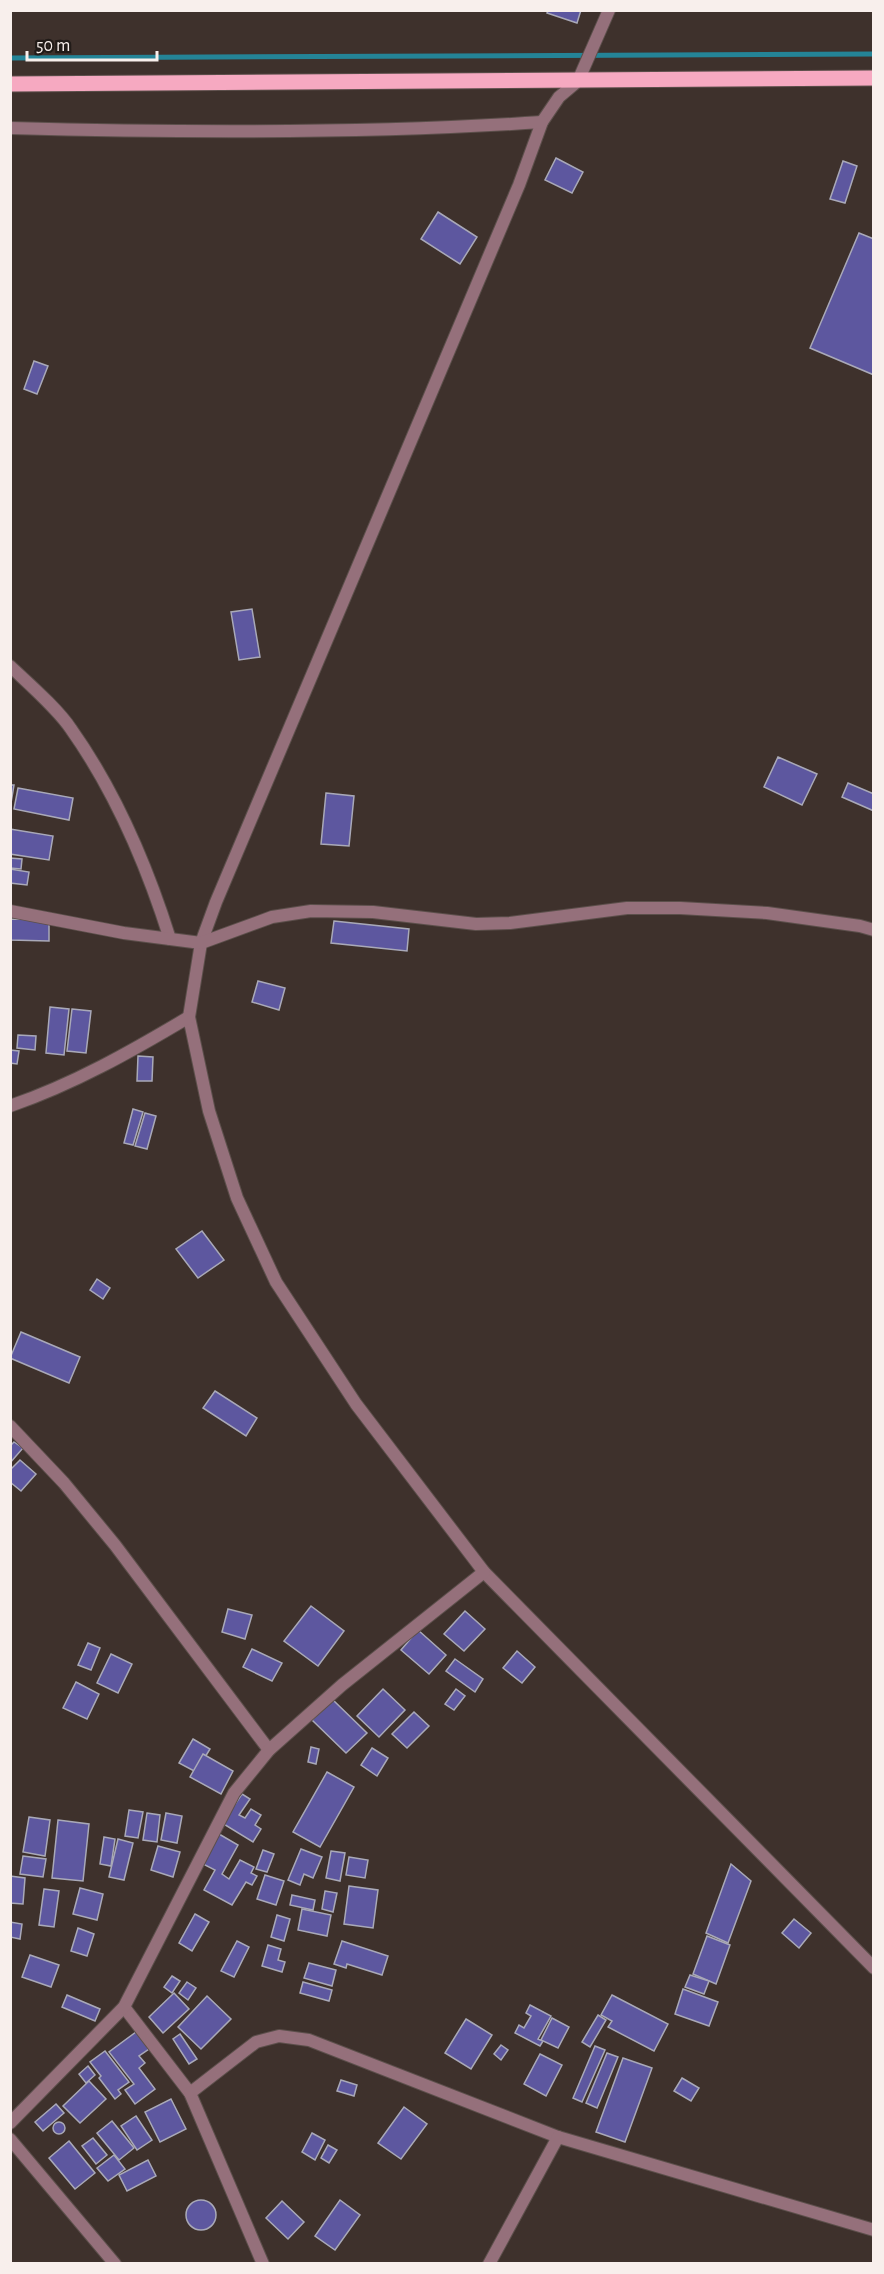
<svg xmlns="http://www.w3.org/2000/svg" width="884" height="2274" font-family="'Alegreya Sans',sans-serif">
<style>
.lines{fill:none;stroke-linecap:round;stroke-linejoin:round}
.stream{stroke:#248497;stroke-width:5}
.building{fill:#5d579f;stroke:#a9a9b8;stroke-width:1.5}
.minor-casing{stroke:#5c4f4b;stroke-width:14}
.primary-casing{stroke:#5c4f4b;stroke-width:17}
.minor{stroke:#95707b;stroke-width:12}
.primary{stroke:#f6a9c1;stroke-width:15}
</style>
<rect width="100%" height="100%" fill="#3e312c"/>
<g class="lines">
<path class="stream" d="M 10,58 L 874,54"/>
</g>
<g class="building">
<path d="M 548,10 L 581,10 L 577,23 L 547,13 Z"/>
<path d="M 556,158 L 583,172 L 572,193 L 545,180 Z"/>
<path d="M 843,161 L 857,166 L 845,203 L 830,199 Z"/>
<path d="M 438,212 L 477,237 L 460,264 L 421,239 Z"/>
<path d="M 859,233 L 874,239 L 874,375 L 810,348 Z"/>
<path d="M 34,361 L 48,366 L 37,394 L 24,389 Z"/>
<path d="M 252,609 L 260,657 L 239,660 L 231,612 Z"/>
<path d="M 778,757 L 817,774 L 802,805 L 764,787 Z"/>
<path d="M 848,783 L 874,794 L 874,811 L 842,797 Z"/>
<path d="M 10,785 L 14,785 L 11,803 L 10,803 Z"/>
<path d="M 18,788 L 73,798 L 69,820 L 14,809 Z"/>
<path d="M 326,793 L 354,796 L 349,846 L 321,844 Z"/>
<path d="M 10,829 L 53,836 L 49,860 L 10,854 Z"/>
<path d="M 10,858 L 22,859 L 21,869 L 10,868 Z"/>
<path d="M 10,869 L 29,872 L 27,885 L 10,883 Z"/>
<path d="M 10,919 L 49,920 L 49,941 L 10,940 Z"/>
<path d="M 334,921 L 409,929 L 407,951 L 331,943 Z"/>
<path d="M 258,981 L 285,988 L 279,1010 L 252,1002 Z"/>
<path d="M 50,1007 L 69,1009 L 64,1055 L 46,1053 Z"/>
<path d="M 72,1009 L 91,1011 L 86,1053 L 67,1051 Z"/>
<path d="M 18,1035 L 36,1036 L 35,1050 L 17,1048 Z"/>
<path d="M 10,1050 L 19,1051 L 17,1064 L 10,1063 Z"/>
<path d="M 138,1056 L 153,1057 L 152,1081 L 137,1081 Z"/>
<path d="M 133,1109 L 143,1112 L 133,1145 L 124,1143 Z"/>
<path d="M 145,1113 L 156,1116 L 147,1149 L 135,1146 Z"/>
<path d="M 202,1231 L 224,1260 L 198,1278 L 176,1249 Z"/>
<path d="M 97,1279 L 110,1288 L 103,1299 L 90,1290 Z"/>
<path d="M 21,1332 L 80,1357 L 69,1383 L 10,1358 Z"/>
<path d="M 215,1391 L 257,1418 L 246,1436 L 203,1408 Z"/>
<path d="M 14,1442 L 23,1448 L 10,1463 L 10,1446 Z"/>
<path d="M 20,1460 L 36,1474 L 21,1491 L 10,1482 L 10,1470 Z"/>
<path d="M 311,1606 L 344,1631 L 318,1666 L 284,1641 Z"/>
<path d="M 228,1609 L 252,1615 L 245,1639 L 222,1632 Z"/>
<path d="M 465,1611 L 485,1629 L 464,1651 L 444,1634 Z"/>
<path d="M 418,1630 L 446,1655 L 429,1674 L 401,1650 Z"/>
<path d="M 88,1643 L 100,1648 L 91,1670 L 78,1665 Z"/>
<path d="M 252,1649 L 282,1663 L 272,1681 L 243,1667 Z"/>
<path d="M 517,1651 L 535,1667 L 522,1683 L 503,1668 Z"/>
<path d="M 111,1654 L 132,1664 L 118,1693 L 97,1683 Z"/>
<path d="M 455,1659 L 483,1679 L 475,1692 L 446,1671 Z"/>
<path d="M 76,1682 L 99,1694 L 87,1719 L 63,1708 Z"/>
<path d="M 383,1689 L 405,1710 L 379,1737 L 357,1716 Z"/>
<path d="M 456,1689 L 465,1696 L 454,1710 L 445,1704 Z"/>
<path d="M 333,1700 L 367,1733 L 346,1753 L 312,1720 Z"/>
<path d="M 414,1712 L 429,1726 L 407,1748 L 392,1734 Z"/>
<path d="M 193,1739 L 210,1749 L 196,1772 L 179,1763 Z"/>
<path d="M 311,1747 L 319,1749 L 316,1764 L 308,1762 Z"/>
<path d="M 372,1748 L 388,1758 L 377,1776 L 361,1765 Z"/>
<path d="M 203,1754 L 233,1771 L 221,1794 L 190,1777 Z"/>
<path d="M 327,1772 L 354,1787 L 320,1847 L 293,1832 Z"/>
<path d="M 242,1794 L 250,1799 L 239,1815 L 245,1818 L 251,1809 L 261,1815 L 255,1825 L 261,1829 L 253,1842 L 222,1823 Z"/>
<path d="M 129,1810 L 143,1812 L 138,1838 L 125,1836 Z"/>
<path d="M 147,1813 L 160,1815 L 157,1842 L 143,1840 Z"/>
<path d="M 166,1813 L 182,1816 L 177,1843 L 161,1840 Z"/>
<path d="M 29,1817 L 50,1820 L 45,1856 L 23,1852 Z"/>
<path d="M 58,1820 L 89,1824 L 83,1881 L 52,1878 Z"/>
<path d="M 219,1834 L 238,1845 L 222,1874 L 229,1879 L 240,1860 L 254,1867 L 251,1873 L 257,1876 L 252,1885 L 246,1882 L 232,1905 L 204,1890 L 215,1870 L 203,1864 Z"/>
<path d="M 104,1837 L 115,1839 L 111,1866 L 100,1864 Z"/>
<path d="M 118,1839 L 133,1843 L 124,1880 L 109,1877 Z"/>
<path d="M 158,1846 L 180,1852 L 173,1877 L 151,1870 Z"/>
<path d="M 301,1849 L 322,1857 L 313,1878 L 304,1874 L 300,1885 L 288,1880 Z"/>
<path d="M 263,1850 L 274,1854 L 267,1872 L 256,1869 Z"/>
<path d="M 331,1851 L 345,1853 L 340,1881 L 326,1878 Z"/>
<path d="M 23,1856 L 46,1859 L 43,1877 L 20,1874 Z"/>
<path d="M 349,1857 L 368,1860 L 365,1878 L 346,1875 Z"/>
<path d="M 731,1864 L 751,1881 L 728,1943 L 706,1933 Z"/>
<path d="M 265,1875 L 284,1881 L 276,1905 L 257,1899 Z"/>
<path d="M 10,1876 L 25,1878 L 23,1904 L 10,1903 Z"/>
<path d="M 349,1886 L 378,1890 L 373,1928 L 344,1924 Z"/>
<path d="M 80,1888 L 103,1894 L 97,1920 L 73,1914 Z"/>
<path d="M 44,1889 L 59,1891 L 54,1927 L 39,1925 Z"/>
<path d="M 325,1891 L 337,1893 L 333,1912 L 322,1909 Z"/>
<path d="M 292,1895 L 315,1900 L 313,1910 L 290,1905 Z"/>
<path d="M 302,1909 L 331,1915 L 327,1936 L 298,1930 Z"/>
<path d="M 195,1914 L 209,1922 L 192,1951 L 179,1943 Z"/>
<path d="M 277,1915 L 290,1919 L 284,1941 L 271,1937 Z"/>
<path d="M 794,1919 L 811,1933 L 799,1948 L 782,1933 Z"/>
<path d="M 10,1922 L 22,1924 L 20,1939 L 10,1937 Z"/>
<path d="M 78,1928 L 94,1934 L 87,1956 L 71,1951 Z"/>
<path d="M 707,1936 L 730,1945 L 716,1984 L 693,1974 Z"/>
<path d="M 237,1941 L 249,1947 L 234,1977 L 221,1971 Z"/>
<path d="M 342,1941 L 388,1956 L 382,1975 L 347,1964 L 346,1968 L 334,1964 Z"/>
<path d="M 268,1945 L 281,1949 L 278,1960 L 285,1962 L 282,1972 L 262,1966 Z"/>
<path d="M 30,1955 L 59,1965 L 51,1987 L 22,1977 Z"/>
<path d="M 309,1963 L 336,1970 L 332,1986 L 304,1978 Z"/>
<path d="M 690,1975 L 709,1981 L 704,1994 L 685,1987 Z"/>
<path d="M 172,1976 L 180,1981 L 172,1993 L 164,1987 Z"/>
<path d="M 187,1982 L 196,1988 L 188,2000 L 179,1993 Z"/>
<path d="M 303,1982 L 332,1990 L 329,2001 L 300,1993 Z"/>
<path d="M 683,1989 L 718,2002 L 709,2026 L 675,2014 Z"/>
<path d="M 174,1993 L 189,2009 L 163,2033 L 149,2017 Z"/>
<path d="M 67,1995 L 100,2009 L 95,2021 L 62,2007 Z"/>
<path d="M 612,1995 L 668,2024 L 654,2051 L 608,2027 L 612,2021 L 601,2015 Z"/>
<path d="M 207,1996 L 231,2019 L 201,2049 L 178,2027 Z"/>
<path d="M 530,2005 L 551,2016 L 538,2039 L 543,2041 L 540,2046 L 515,2033 L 519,2025 L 524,2028 L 531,2016 L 526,2013 Z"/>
<path d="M 598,2015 L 606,2020 L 590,2047 L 582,2042 Z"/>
<path d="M 552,2018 L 569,2027 L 558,2048 L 541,2040 Z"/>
<path d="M 466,2019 L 492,2035 L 471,2069 L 445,2053 Z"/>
<path d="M 136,2032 L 149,2049 L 139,2056 L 145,2063 L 139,2068 L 155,2089 L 135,2104 L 125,2090 L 134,2084 L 109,2052 Z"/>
<path d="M 180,2034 L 197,2059 L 189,2064 L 173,2039 Z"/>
<path d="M 501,2045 L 508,2050 L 501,2060 L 494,2054 Z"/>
<path d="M 595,2046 L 605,2050 L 582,2102 L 573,2098 Z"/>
<path d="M 105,2051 L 129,2082 L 118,2090 L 121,2094 L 115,2099 L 99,2078 L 101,2076 L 90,2062 Z"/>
<path d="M 607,2053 L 618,2057 L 597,2108 L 586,2103 Z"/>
<path d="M 540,2054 L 562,2065 L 546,2096 L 524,2084 Z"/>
<path d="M 623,2058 L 652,2068 L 625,2142 L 596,2132 Z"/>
<path d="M 88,2066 L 95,2075 L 86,2083 L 79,2074 Z"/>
<path d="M 682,2078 L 699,2088 L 691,2101 L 674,2091 Z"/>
<path d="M 341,2080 L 357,2085 L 354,2096 L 337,2091 Z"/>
<path d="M 89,2081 L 106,2099 L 80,2123 L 63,2106 Z"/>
<path d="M 171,2099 L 186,2129 L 160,2142 L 145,2112 Z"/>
<path d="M 56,2104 L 64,2113 L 43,2131 L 35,2122 Z"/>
<path d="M 404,2107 L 427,2124 L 401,2159 L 378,2143 Z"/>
<path d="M 136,2116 L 152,2140 L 137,2150 L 121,2126 Z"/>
<path d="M 112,2121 L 134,2148 L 119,2160 L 97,2133 Z"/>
<circle cx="59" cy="2128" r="6"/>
<path d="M 312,2133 L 325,2140 L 315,2160 L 302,2152 Z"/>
<path d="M 93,2138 L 107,2155 L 96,2164 L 82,2146 Z"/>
<path d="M 69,2141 L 95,2173 L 75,2189 L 49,2158 Z"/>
<path d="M 328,2145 L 337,2150 L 329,2163 L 321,2158 Z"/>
<path d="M 114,2155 L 125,2169 L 108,2181 L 97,2168 Z"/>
<path d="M 148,2160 L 156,2176 L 127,2191 L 119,2175 Z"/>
<path d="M 340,2200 L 360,2215 L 335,2250 L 315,2236 Z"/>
<circle cx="201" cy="2215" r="15"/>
<path d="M 282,2201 L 304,2222 L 288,2239 L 266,2218 Z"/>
</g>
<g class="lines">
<defs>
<g id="minor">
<path d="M 609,10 L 578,81 L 559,97 L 542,122 L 519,185 L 216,902 L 201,943 L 189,1017 L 209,1111 L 237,1198 L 276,1282 L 356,1404 L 484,1572 L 874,1968"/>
<path d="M 10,128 C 187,133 366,134 542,122"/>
<path d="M 10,666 C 28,683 58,709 71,729 C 115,791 147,866 170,939"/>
<path d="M 10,911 L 124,933 L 201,943 L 272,917 L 311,911 L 373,912 L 476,924 L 510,923 L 627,908 L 680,908 L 767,913 L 860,926 L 874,930"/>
<path d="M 10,1106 C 74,1084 132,1051 189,1017"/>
<path d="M 10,1426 L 64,1483 L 115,1545 L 269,1750"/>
<path d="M 124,2007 L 190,2093 L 263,2264"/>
<path d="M 190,2093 L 256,2042 L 279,2036 L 309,2040 L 558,2137 L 874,2230"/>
<path d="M 10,2123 L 124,2007 L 234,1793 L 269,1750 L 342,1685 L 484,1572"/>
<path d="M 10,2139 L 115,2264"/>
<path d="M 489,2264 L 558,2137"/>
</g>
<path id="primary" d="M 10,84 L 874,78"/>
</defs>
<use href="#minor" class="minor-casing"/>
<use href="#primary" class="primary-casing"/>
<use href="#minor" class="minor"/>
<use href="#primary" class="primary"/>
</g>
<rect width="884" height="2274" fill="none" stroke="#f8efec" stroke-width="24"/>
<path d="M27 51v9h130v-9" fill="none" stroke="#f8efec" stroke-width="3"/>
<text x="36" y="51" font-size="18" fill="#f8efec" stroke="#211b18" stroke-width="4.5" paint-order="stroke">50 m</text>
</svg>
